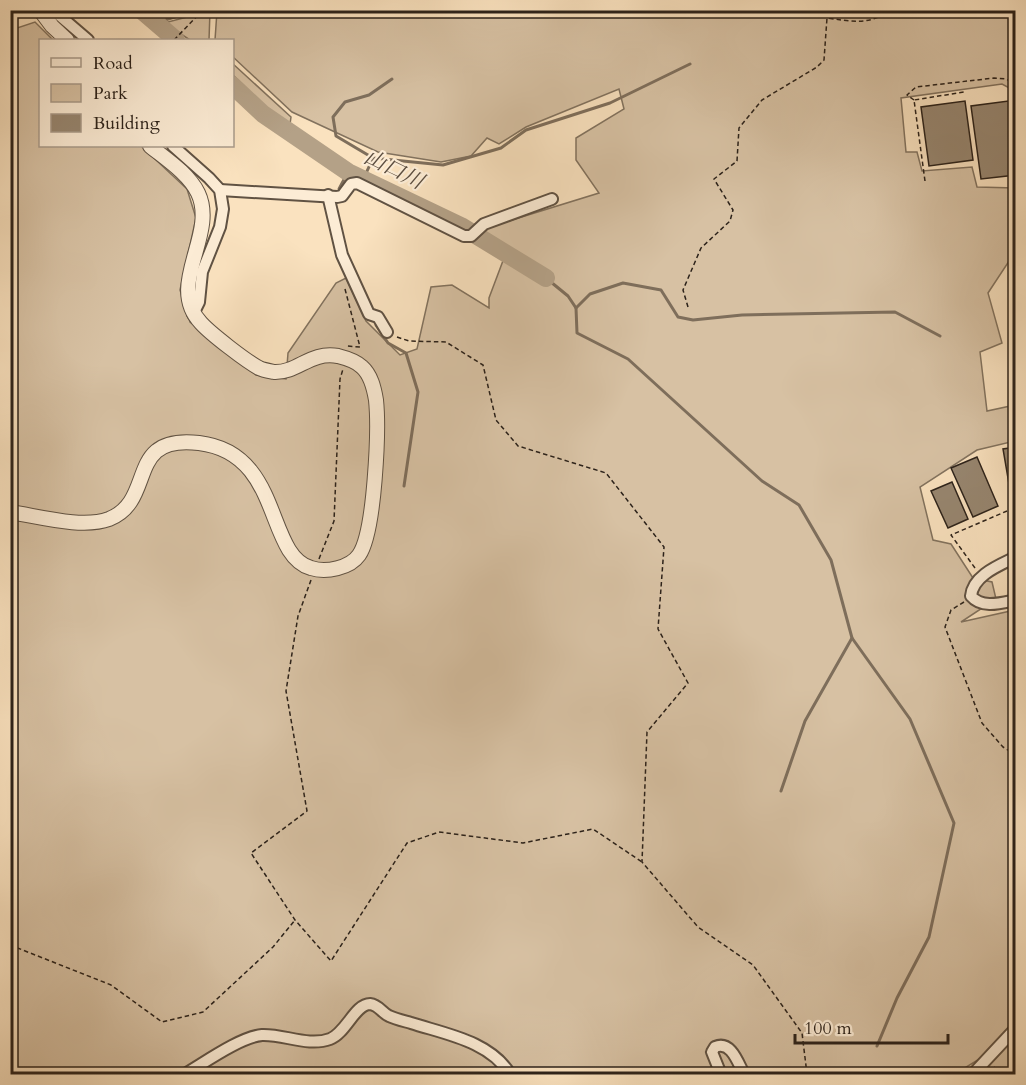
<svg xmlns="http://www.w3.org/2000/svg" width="1026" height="1085" font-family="Cardo,'Noto Serif JP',serif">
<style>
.green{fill:#d7c1a3;stroke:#82725e;stroke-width:1.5}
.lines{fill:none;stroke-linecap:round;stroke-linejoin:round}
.stream{stroke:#7e6e5b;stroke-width:3}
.river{stroke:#b4a187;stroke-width:18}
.building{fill:#978670;stroke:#2c221a;stroke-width:1.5}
.minor-casing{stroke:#605243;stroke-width:14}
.tertiary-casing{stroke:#605243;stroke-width:16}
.path{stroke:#2c221a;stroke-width:1.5;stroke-dasharray:4.5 3;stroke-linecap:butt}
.minor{stroke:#fcecd5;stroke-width:10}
.tertiary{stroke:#fcecd5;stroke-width:14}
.labels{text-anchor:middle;stroke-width:4.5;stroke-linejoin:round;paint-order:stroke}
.water-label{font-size:21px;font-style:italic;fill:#5c4e40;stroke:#fcecd5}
</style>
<rect width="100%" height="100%" fill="#fae2bf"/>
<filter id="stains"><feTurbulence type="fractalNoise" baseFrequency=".00333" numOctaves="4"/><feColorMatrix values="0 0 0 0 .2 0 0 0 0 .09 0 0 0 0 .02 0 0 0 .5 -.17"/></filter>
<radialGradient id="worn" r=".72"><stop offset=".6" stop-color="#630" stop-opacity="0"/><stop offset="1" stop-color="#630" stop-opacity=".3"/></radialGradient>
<g class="green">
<path d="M 210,11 L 209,40 L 190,40 L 164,23 Z"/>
<path d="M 217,11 L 1015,11 L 1015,91 L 1002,84 L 901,98 L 906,152 L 917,152 L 922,171 L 972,167 L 977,187 L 1015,188 L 1015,252 L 988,293 L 1002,343 L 980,352 L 987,411 L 1015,405 L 1015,441 L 977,450 L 920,487 L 933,540 L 951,544 L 973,578 L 992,582 L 996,599 L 961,622 L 1015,610 L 1015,1074 L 995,1074 L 981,1058 L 955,1074 L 11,1074 L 11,30 L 35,22 L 53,40 L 40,40 L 40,146 L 141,146 L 187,189 L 196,218 L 180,290 L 190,322 L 256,375 L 286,379 L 288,353 L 336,283 L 346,278 L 366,321 L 400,355 L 417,349 L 431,287 L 452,285 L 489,308 L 489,298 L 504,258 L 475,242 L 489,227 L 599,193 L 576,160 L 576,138 L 624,109 L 619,89 L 526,127 L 499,144 L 487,138 L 471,156 L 441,162 L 378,152 L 292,112 L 233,57 L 232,40 L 215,40 Z"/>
<path d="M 232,63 L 291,117 L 290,124 L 269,111 L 233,75 Z"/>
</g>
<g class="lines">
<g class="stream">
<path d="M 243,10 L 308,16"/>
<path d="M 152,20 L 165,20 L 194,11"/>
<path d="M 373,158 L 336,136 L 333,117 L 345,102 L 369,95 L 392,79"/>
<path d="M 363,180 L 373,158 L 443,165 L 501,148 L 526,130 L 610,103 L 690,64"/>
<path d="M 339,189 L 348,172"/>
<path d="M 546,278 L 568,296 L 576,308 L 577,333 L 628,359 L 762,481 L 799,505 L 831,560 L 852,638 L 910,719 L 954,823 L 929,937 L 897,998 L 877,1046"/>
<path d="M 576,308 L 590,294 L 623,283 L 661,290 L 678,317 L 693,320 L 742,315 L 895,312 L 940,336"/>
<path d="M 376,325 L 388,343 L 406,353 L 418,392 L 404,486"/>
<path d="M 781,791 L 805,721 L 852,638"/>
</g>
<g class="river">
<path d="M 141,10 L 176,40"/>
<path d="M 232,85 L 263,114 L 348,172 L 461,226 L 546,278"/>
</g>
</g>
<g class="building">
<path d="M 1016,100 L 1016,175 L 981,179 L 971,106 Z"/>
<path d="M 965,101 L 973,160 L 929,166 L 921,107 Z"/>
<path d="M 1016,447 L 1016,525 L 1003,449 Z"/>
<path d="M 977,457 L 998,506 L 973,517 L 951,468 Z"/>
<path d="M 952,482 L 968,519 L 948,528 L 931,491 Z"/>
</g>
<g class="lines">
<defs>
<g id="minor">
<path d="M 53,10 L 88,40"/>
<path d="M 173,146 L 209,178 L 220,190 L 223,209 L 220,227 L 202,272 L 199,302 L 193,314"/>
<path d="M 220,190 L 337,197 L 342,196 L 351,184 L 357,183 L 464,236 L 471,236 L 484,224 L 552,199"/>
<path d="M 328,195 L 342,255 L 369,314 L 378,317 L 387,332"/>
<path d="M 1016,557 C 1000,565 973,575 971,596 C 982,609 1001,603 1016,600"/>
<path d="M 185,1074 C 204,1063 240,1037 262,1035 C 284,1034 308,1047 330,1039 C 346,1033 355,1004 370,1004 C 379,1005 382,1013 389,1016 C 395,1019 404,1021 411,1023 C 445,1034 490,1041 510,1074"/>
<path d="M 719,1074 L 720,1072 L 712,1052 L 715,1047 C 731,1040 738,1063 744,1074"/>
<path d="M 973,1074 L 1016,1028"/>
</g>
<g id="tertiary">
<path d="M 40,10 L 52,26 L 67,40"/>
<path d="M 10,512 C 38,516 82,529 109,519 C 157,500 124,434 199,443 C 283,453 265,555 311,568 C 326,573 350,568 359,555 C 375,532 379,429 376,400 C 374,388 371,375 362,367 C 356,361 346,358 338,356 C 310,351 298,373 274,372 C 269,371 263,370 259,368 C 246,361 211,334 201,323 C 165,285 218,235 198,193 C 189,174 166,159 150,146"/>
</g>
</defs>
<use href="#minor" class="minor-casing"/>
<use href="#tertiary" class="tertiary-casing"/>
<g class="path">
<path d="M 174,40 L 203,10"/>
<path d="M 914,100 L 907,95 L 916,87 L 994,78 L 1006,79 L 1016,84"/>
<path d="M 925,181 L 914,100 L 964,92"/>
<path d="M 345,289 L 360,347 L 347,346"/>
<path d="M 688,307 L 683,290 L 701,248 L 730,221 L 733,210 L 714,179 L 737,161 L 739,128 L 762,100 L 817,67 L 824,60 L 827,18 C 850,21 871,26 889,10"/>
<path d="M 397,337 L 409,341 L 446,342 L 483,365 L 496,420 L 518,446 L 606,473 L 664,547 L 658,629 L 688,683 L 647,732 L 642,862 L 698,927 L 753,965 L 802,1033 L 807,1074"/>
<path d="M 319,559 L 334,521 L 340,379 L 343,369"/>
<path d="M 975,568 L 951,535 L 1007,511"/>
<path d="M 311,580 L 298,616 L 286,691 L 307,811 L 251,853 L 295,920 L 331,961 L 407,843 L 439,832 L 523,843 L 593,829 L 642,862"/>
<path d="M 964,602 L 951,610 L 945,627 L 982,723 L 1003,747 L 1016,755"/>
<path d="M 10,945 L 111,985 L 162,1022 L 203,1012 L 273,947 L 295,920"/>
<path d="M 994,1067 L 1000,1074"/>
</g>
<use href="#minor" class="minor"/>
<use href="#tertiary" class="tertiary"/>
</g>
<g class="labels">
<g class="water-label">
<text transform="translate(394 169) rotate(26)" y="7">山口川</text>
</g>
</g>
<rect width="1026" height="1085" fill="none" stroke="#fae2bf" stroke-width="36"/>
<rect x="12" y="12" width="1002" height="1061" fill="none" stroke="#2c221a" stroke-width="3"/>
<rect x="18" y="18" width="990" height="1049" fill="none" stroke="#2c221a" stroke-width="1.5"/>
<rect x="39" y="39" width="195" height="108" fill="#fcecd5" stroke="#a99b8a" stroke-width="1.5"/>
<rect x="51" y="58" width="30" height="9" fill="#fcecd5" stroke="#a99b8a" stroke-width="1.5"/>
<text x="93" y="69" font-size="18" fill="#2c221a">Road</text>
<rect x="51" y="84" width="30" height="18" fill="#d7c1a3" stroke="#a99b8a" stroke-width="1.5"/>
<text x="93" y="99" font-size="18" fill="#2c221a">Park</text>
<rect x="51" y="114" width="30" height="18" fill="#978670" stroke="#a99b8a" stroke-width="1.5"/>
<text x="93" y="129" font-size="18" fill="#2c221a">Building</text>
<path d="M795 1034v9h153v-9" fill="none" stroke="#2c221a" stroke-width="3"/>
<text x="804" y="1034" font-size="18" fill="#2c221a" stroke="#fcecd5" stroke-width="4.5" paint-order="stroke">100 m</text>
<rect width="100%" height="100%" filter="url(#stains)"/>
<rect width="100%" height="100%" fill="url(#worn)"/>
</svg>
